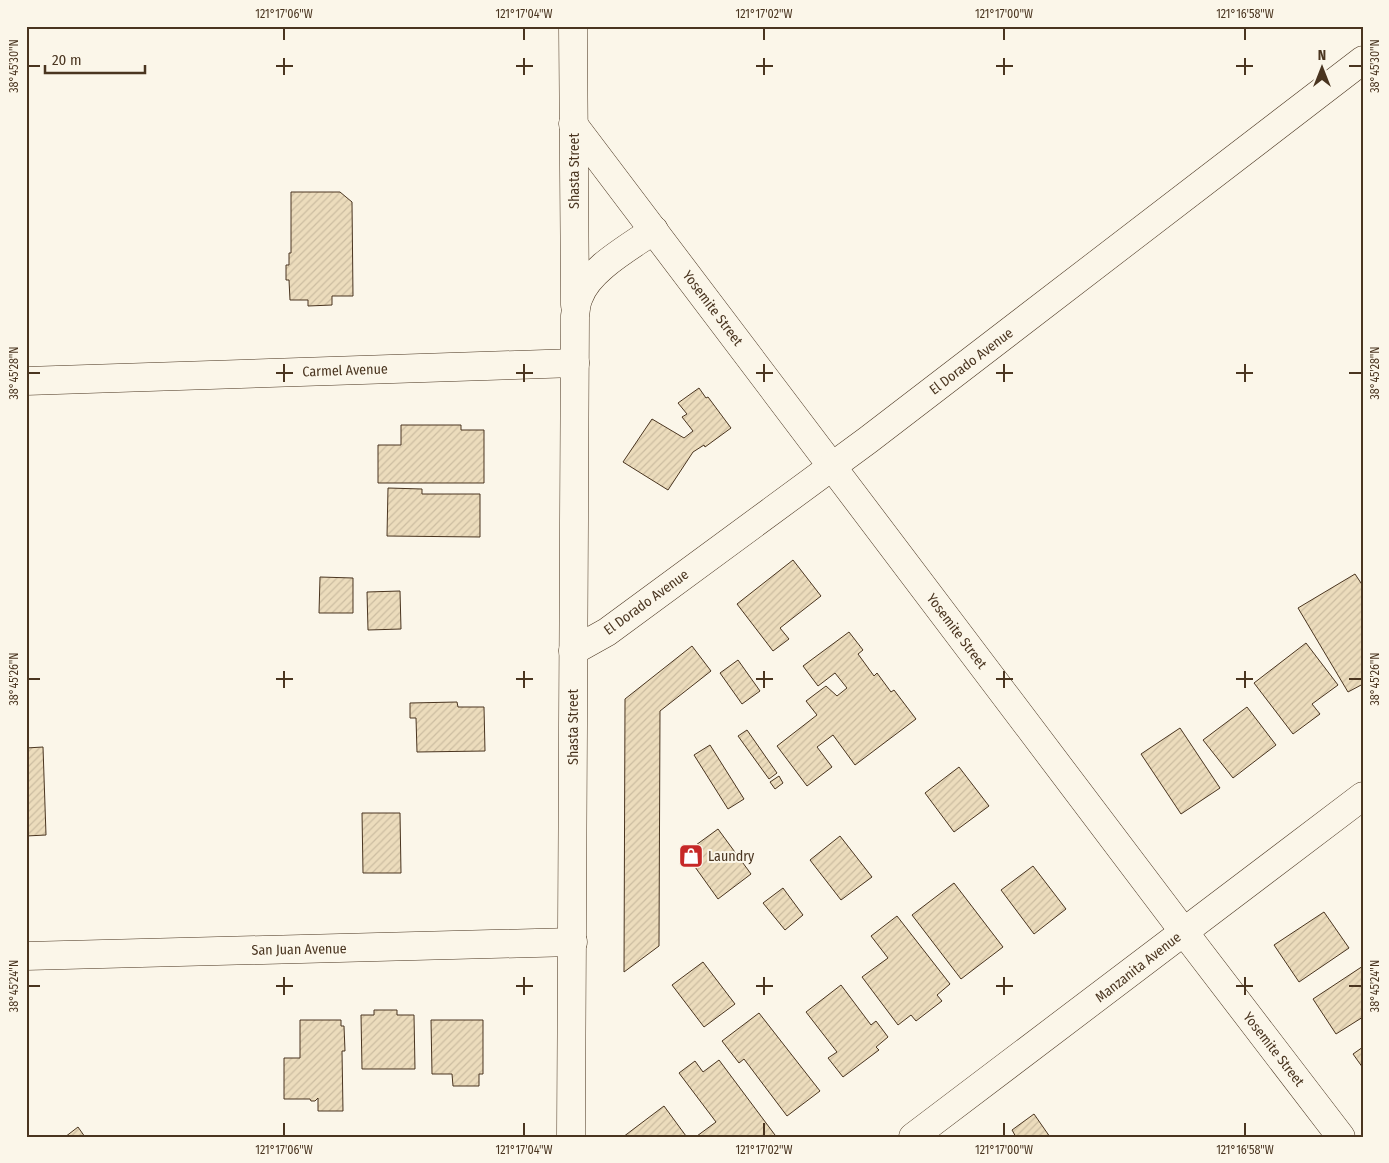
<svg xmlns="http://www.w3.org/2000/svg" width="1389" height="1163" font-family="'Fira Sans Condensed',sans-serif">
<style>
.building{fill:url(#building-hatch);stroke:#4a3520}
.lines{fill:none;stroke-linecap:round;stroke-linejoin:round}
.minor-casing{stroke:#4a3520;stroke-width:29}
.minor{stroke:#fbf6e9;stroke-width:28}
.ticks{fill:none;stroke:#4a3520;stroke-width:2}
.labels{text-anchor:middle;stroke-width:4;stroke-linejoin:round;paint-order:stroke}
.street-label{font-size:14px;fill:#4a3520;stroke:#fbf6e9}
.poi-label{font-size:14px;fill:#4a3520;stroke:#fbf6e9;text-anchor:start}
.neatline{fill:none;stroke:#4a3520;stroke-width:2}
.ticks-label{font-size:12px;text-anchor:middle;fill:#4a3520}
</style>
<defs>
<pattern id="building-hatch" width="6" height="6" patternUnits="userSpaceOnUse" patternTransform="scale(1.25)"><rect width="6" height="6" fill="#ecdcbc"/><path d="M-1 1l2-2M0 6l6-6M5 7l2-2" fill="none" stroke="#ccbda1"/></pattern>
</defs>
<rect width="100%" height="100%" fill="#fbf6e9"/>
<g class="building">
<path d="M 291,192 L 340,192 L 352,202 L 353,296 L 332,296 L 332,305 L 308,306 L 308,300 L 290,300 L 289,280 L 286,280 L 286,265 L 289,265 L 289,253 L 291,253 Z"/>
<path d="M 699,388 L 706,398 L 708,397 L 731,428 L 705,447 L 704,445 L 693,452 L 668,490 L 623,462 L 652,419 L 684,438 L 693,431 L 682,417 L 687,414 L 678,403 Z"/>
<path d="M 401,425 L 461,425 L 461,430 L 484,430 L 484,483 L 378,483 L 378,445 L 401,445 Z"/>
<path d="M 388,488 L 422,489 L 422,494 L 480,494 L 480,537 L 387,536 Z"/>
<path d="M 793,560 L 821,596 L 780,628 L 789,639 L 773,651 L 737,604 Z"/>
<path d="M 1355,574 L 1363,586 L 1363,684 L 1348,692 L 1298,608 Z"/>
<path d="M 320,577 L 353,578 L 353,613 L 319,613 Z"/>
<path d="M 400,591 L 401,629 L 368,630 L 367,592 Z"/>
<path d="M 849,632 L 863,650 L 858,654 L 874,676 L 877,673 L 891,692 L 894,690 L 916,719 L 855,765 L 833,735 L 817,747 L 832,767 L 807,786 L 777,746 L 817,715 L 806,701 L 826,686 L 837,696 L 847,688 L 835,673 L 818,686 L 803,666 Z"/>
<path d="M 1306,643 L 1338,685 L 1312,704 L 1320,714 L 1293,734 L 1254,683 Z"/>
<path d="M 692,646 L 711,671 L 660,711 L 659,946 L 624,972 L 625,699 Z"/>
<path d="M 738,660 L 760,691 L 742,704 L 720,673 Z"/>
<path d="M 457,702 L 458,707 L 484,707 L 485,751 L 417,752 L 416,718 L 410,718 L 410,703 Z"/>
<path d="M 1247,707 L 1276,745 L 1233,778 L 1203,740 Z"/>
<path d="M 1180,728 L 1220,788 L 1181,814 L 1141,754 Z"/>
<path d="M 747,730 L 777,773 L 769,779 L 738,736 Z"/>
<path d="M 710,745 L 744,799 L 728,809 L 694,755 Z"/>
<path d="M 43,747 L 46,835 L 26,836 L 26,748 Z"/>
<path d="M 959,767 L 989,806 L 954,832 L 925,793 Z"/>
<path d="M 779,776 L 783,783 L 775,789 L 770,782 Z"/>
<path d="M 362,813 L 400,813 L 401,873 L 363,873 Z"/>
<path d="M 718,829 L 751,874 L 718,899 L 685,853 Z"/>
<path d="M 840,836 L 872,877 L 841,900 L 810,860 Z"/>
<path d="M 1033,866 L 1066,909 L 1034,934 L 1001,890 Z"/>
<path d="M 954,883 L 1003,947 L 961,979 L 912,915 Z"/>
<path d="M 783,888 L 803,915 L 785,930 L 763,903 Z"/>
<path d="M 1324,912 L 1349,948 L 1299,982 L 1274,945 Z"/>
<path d="M 897,916 L 950,984 L 937,995 L 942,1001 L 916,1021 L 911,1015 L 898,1025 L 862,977 L 888,958 L 871,936 Z"/>
<path d="M 703,962 L 735,1004 L 704,1027 L 672,985 Z"/>
<path d="M 1363,966 L 1363,1017 L 1336,1034 L 1313,999 Z"/>
<path d="M 841,985 L 871,1025 L 876,1021 L 888,1037 L 876,1047 L 879,1050 L 843,1077 L 828,1058 L 837,1052 L 806,1012 Z"/>
<path d="M 374,1010 L 397,1010 L 397,1015 L 414,1015 L 415,1069 L 362,1069 L 361,1015 L 374,1015 Z"/>
<path d="M 759,1013 L 820,1091 L 787,1116 L 744,1059 L 739,1063 L 722,1041 Z"/>
<path d="M 300,1020 L 341,1020 L 341,1026 L 344,1026 L 345,1051 L 342,1051 L 343,1111 L 318,1111 L 318,1098 L 315,1101 L 311,1101 L 310,1099 L 284,1099 L 284,1058 L 300,1058 Z"/>
<path d="M 431,1020 L 483,1020 L 483,1074 L 479,1074 L 479,1086 L 453,1086 L 452,1074 L 432,1074 Z"/>
<path d="M 1363,1047 L 1363,1068 L 1353,1054 Z"/>
<path d="M 719,1060 L 775,1135 L 773,1137 L 697,1136 L 716,1122 L 679,1073 L 695,1061 L 703,1072 Z"/>
<path d="M 664,1106 L 686,1136 L 623,1137 Z"/>
<path d="M 1034,1114 L 1050,1137 L 1016,1137 L 1012,1130 Z"/>
<path d="M 78,1127 L 85,1137 L 65,1137 Z"/>
</g>
<g class="lines">
<defs>
<g id="minor">
<path d="M 573,26 L 575,305"/>
<path d="M 573,124 L 1184,932 L 1341,1137"/>
<path d="M 26,381 L 575,363"/>
<path d="M 573,651 L 607,632 L 868,440 L 1363,60"/>
<path d="M 26,956 L 573,942"/>
<path d="M 571,1137 L 575,316 C 576,310 576,303 579,297 C 589,269 630,247 654,230"/>
<path d="M 913,1137 L 1363,796"/>
</g>
</defs>
<use href="#minor" class="minor-casing"/>
<use href="#minor" class="minor"/>
</g>
<path class="ticks" d="M 284,28 L 284,40M 524,28 L 524,40M 764,28 L 764,40M 1004,28 L 1004,40M 1245,28 L 1245,40M 284,58 L 284,75M 524,58 L 524,75M 764,58 L 764,75M 1004,58 L 1004,75M 1245,58 L 1245,75M 28,66 L 40,66M 276,66 L 293,66M 516,66 L 533,66M 756,66 L 773,66M 996,66 L 1013,66M 1236,66 L 1253,66M 1349,66 L 1362,66M 284,364 L 284,382M 524,364 L 524,382M 764,364 L 764,382M 1004,364 L 1004,382M 1245,364 L 1245,382M 28,373 L 40,373M 276,373 L 293,373M 516,373 L 533,373M 756,373 L 773,373M 996,373 L 1013,373M 1236,373 L 1253,373M 1349,373 L 1362,373M 284,671 L 284,688M 524,671 L 524,688M 764,671 L 764,688M 1004,671 L 1004,688M 1245,671 L 1245,688M 28,679 L 40,679M 276,679 L 293,679M 516,679 L 533,679M 756,679 L 773,679M 996,679 L 1013,679M 1236,679 L 1253,679M 1349,679 L 1362,679M 284,977 L 284,995M 524,977 L 524,995M 764,977 L 764,995M 1004,977 L 1004,995M 1245,977 L 1245,995M 28,986 L 40,986M 276,986 L 293,986M 516,986 L 533,986M 756,986 L 773,986M 996,986 L 1013,986M 1236,986 L 1253,986M 1349,986 L 1362,986M 284,1123 L 284,1136M 524,1123 L 524,1136M 764,1123 L 764,1136M 1004,1123 L 1004,1136M 1245,1123 L 1245,1136"/>
<defs>
<symbol id="shop-square" viewBox="-11 -11 22 22"><rect x="-9" y="-9" width="18" height="18" rx="4" fill="#c62828" stroke="#fbf6e9"/><path d="M-5-2.5h2.3a2.7 3.5 0 0 1 5.4 0H5L5.5 6h-11ZM-1.5-2.5h3a1.5 2.3 0 0 0-3 0Z" fill="#fff"/></symbol>
</defs>
<g fill-rule="evenodd">
<use href="#shop-square" x="677" y="842" width="28" height="28"/>
</g>
<g class="labels">
<g class="street-label">
<text transform="translate(574 171) rotate(-90)" y="5">Shasta Street</text>
<text transform="translate(713 308) rotate(53)" y="5">Yosemite Street</text>
<text transform="translate(971 361) rotate(-37)" y="5">El Dorado Avenue</text>
<text transform="translate(345 370) rotate(-2)" y="5">Carmel Avenue</text>
<text transform="translate(646 602) rotate(-36)" y="5">El Dorado Avenue</text>
<text transform="translate(957 631) rotate(53)" y="5">Yosemite Street</text>
<text transform="translate(573 727) rotate(-90)" y="5">Shasta Street</text>
<text transform="translate(299 949) rotate(-1)" y="5">San Juan Avenue</text>
<text transform="translate(1138 967) rotate(-38)" y="5">Manzanita Avenue</text>
<text transform="translate(1274 1049) rotate(52)" y="5">Yosemite Street</text>
</g>
<g class="poi-label">
<text x="708" y="861">Laundry</text>
</g>
</g>
<rect width="1389" height="1163" fill="none" stroke="#fbf6e9" stroke-width="55"/>
<g transform="translate(1322 68)" stroke="#fbf6e9" stroke-width="4" paint-order="stroke">
<path d="M0-4L9 19L0 12L-9 19Z" fill="#4a3520"/>
<text y="-8" font-size="14" font-weight="bold" text-anchor="middle" fill="#4a3520">N</text>
</g>
<path d="M45 65v8h100v-8" fill="none" stroke="#4a3520" stroke-width="2.5"/>
<text x="52" y="65" font-size="15" fill="#4a3520" stroke="#fbf6e9" stroke-width="4" paint-order="stroke">20 m</text>
<rect x="28" y="28" width="1334" height="1108" class="neatline"/>
<g class="ticks-label">
<text x="284" y="18">121°17'06"W</text>
<text x="524" y="18">121°17'04"W</text>
<text x="764" y="18">121°17'02"W</text>
<text x="1004" y="18">121°17'00"W</text>
<text x="1245" y="18">121°16'58"W</text>
<text transform="translate(14 66) rotate(-90)" y="4">38°45'30"N</text>
<text transform="translate(1375 66) rotate(-90)" y="4">38°45'30"N</text>
<text transform="translate(14 373) rotate(-90)" y="4">38°45'28"N</text>
<text transform="translate(1375 373) rotate(-90)" y="4">38°45'28"N</text>
<text transform="translate(14 679) rotate(-90)" y="4">38°45'26"N</text>
<text transform="translate(1375 679) rotate(-90)" y="4">38°45'26"N</text>
<text transform="translate(14 986) rotate(-90)" y="4">38°45'24"N</text>
<text transform="translate(1375 986) rotate(-90)" y="4">38°45'24"N</text>
<text x="284" y="1154">121°17'06"W</text>
<text x="524" y="1154">121°17'04"W</text>
<text x="764" y="1154">121°17'02"W</text>
<text x="1004" y="1154">121°17'00"W</text>
<text x="1245" y="1154">121°16'58"W</text>
</g>
</svg>
